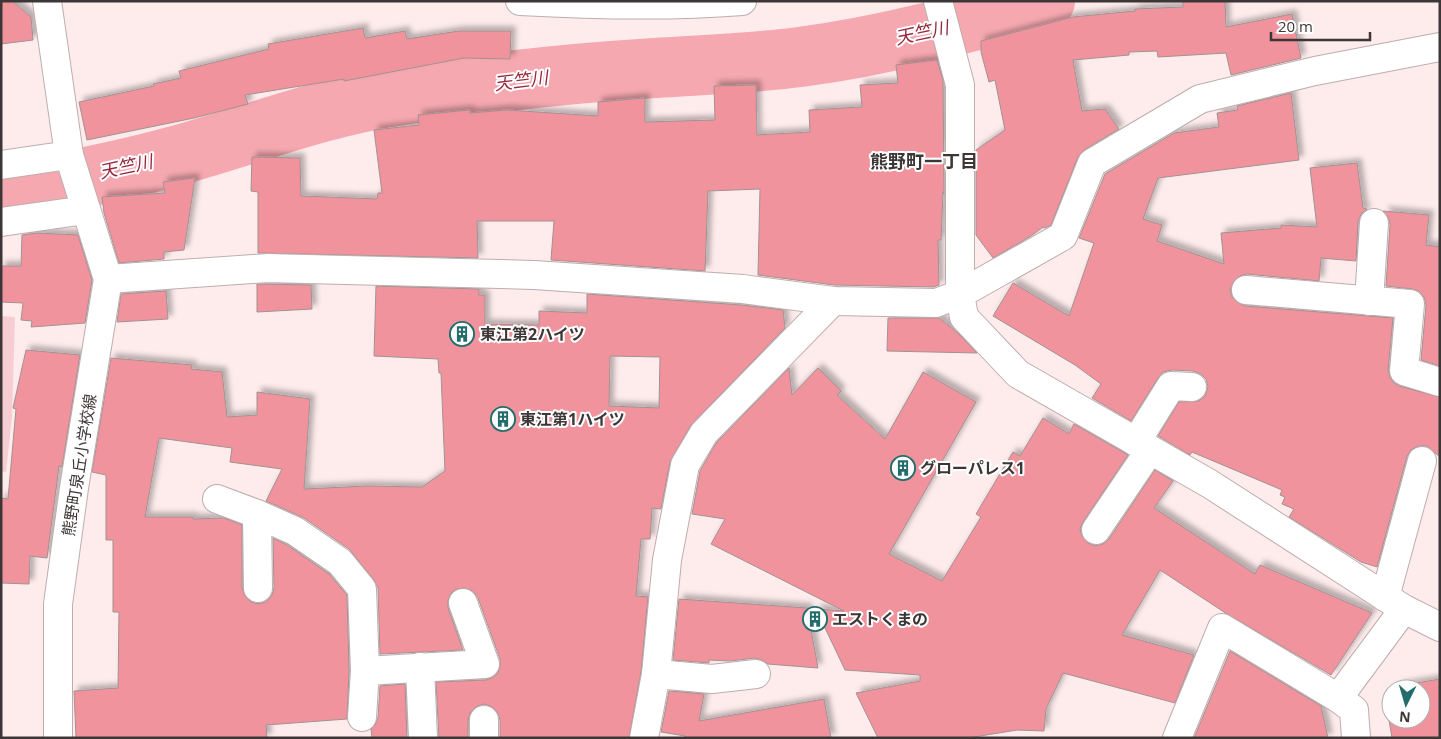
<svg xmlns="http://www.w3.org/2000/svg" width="1441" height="739" font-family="'Open Sans','Noto Sans JP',sans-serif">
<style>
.green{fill:#f6ced1}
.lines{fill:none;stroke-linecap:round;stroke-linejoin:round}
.river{stroke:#f5a8af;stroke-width:60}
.building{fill:#f1939c;stroke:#a29192;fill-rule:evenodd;filter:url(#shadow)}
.minor-casing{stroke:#beadae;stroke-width:30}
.primary-casing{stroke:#beadae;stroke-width:30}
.minor{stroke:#fff;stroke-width:28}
.primary{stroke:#fff;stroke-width:28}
.labels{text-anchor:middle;stroke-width:4;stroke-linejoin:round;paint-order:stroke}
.poi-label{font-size:16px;font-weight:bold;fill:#3d3636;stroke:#fefefe;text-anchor:start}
.street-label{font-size:16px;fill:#3d3636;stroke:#fefefe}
.water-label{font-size:18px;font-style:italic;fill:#95283e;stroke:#fefefe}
.neighbourhood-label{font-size:18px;font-weight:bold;fill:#3d3636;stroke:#fefefe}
</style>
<defs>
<filter id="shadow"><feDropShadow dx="4.5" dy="-4.5" stdDeviation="2.5" flood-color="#0004"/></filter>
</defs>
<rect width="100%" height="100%" fill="#feeced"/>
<path class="green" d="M 1,316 L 15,317 L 12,417 L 6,472 L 1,471 Z"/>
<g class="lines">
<path class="river" d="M 1,192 C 61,183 121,171 179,155 C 251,135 322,107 396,96 C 477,84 559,74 640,69 C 694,65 747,64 800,57 C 884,46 965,24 1045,1"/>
</g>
<g class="building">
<path d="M 1,1 L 12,1 L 31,17 L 33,40 L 1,44 Z"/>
<path d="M 1183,1 L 1225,1 L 1226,27 L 1292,14 L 1301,58 L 1231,75 L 1226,53 L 1158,57 L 1157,51 L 1129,52 L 1129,55 L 1073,60 L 1082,111 L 1105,109 L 1119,129 L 1084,150 L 1078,157 L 1051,225 L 1045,228 L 1043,227 L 1031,236 L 993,258 L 976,235 L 976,150 L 1005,130 L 995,80 L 989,82 L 981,52 L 981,41 L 1073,17 L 1135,11 L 1135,9 L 1183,7 Z"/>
<path d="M 363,28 L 365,38 L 405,31 L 407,39 L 459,31 L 511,31 L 510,59 L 464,58 L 344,81 L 344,79 L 245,95 L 248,104 L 194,118 L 87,140 L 79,102 L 154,86 L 153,84 L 181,78 L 179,71 L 269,49 L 268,44 Z"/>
<path d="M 937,60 L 943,80 L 944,194 L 943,192 L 941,240 L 938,240 L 939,285 L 933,287 L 834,285 L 758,275 L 760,189 L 708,191 L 705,271 L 551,260 L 554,221 L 477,221 L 478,258 L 258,253 L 258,192 L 251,191 L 252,157 L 300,158 L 301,196 L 377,199 L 378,193 L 382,193 L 374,130 L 419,125 L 418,115 L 470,110 L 470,113 L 507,110 L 598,116 L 598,102 L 645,98 L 645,122 L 715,120 L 714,86 L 756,85 L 757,135 L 810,132 L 809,110 L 862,107 L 860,85 L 898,83 L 896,65 Z"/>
<path d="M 1291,93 L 1299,160 L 1158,178 L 1143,219 L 1162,225 L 1157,241 L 1224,264 L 1221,233 L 1281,228 L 1281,225 L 1317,227 L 1310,168 L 1357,163 L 1363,208 L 1367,209 L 1361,214 L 1358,222 L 1356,261 L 1321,258 L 1319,281 L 1247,274 L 1240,276 L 1234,281 L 1230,289 L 1232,297 L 1237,302 L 1245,306 L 1393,318 L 1388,370 L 1390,377 L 1394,383 L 1399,386 L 1440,397 L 1440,457 L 1427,446 L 1418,446 L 1411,450 L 1407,456 L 1377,567 L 1361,562 L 1289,517 L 1294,509 L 1282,504 L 1285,497 L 1280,495 L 1282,490 L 1192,452 L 1190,455 L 1158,436 L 1179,402 L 1199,401 L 1205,396 L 1208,387 L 1206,379 L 1201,374 L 1193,371 L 1172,370 L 1163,372 L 1158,378 L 1131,421 L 1092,398 L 1101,384 L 1075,365 L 993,316 L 1013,283 L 1069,316 L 1094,243 L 1079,238 L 1105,174 L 1174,133 L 1219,127 L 1217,113 L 1238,110 L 1237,106 Z"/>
<path d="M 195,178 L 184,250 L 164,252 L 164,259 L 119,263 L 104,213 L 102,197 L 165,193 L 163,182 Z"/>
<path d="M 1383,211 L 1429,215 L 1426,245 L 1440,247 L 1440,366 L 1421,360 L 1426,305 L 1424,297 L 1419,291 L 1412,289 L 1386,286 L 1390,224 L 1388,217 Z"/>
<path d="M 37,233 L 78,235 L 92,280 L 85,323 L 31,327 L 32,321 L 21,320 L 23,303 L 1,302 L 1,266 L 21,266 L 22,235 Z"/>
<path d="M 257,284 L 311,285 L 312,309 L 257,312 Z"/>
<path d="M 376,286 L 479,289 L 479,295 L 485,295 L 485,324 L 539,325 L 539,311 L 587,313 L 587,294 L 741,305 L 783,310 L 785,328 L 691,425 L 670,462 L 661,509 L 652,508 L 650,539 L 641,539 L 636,596 L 648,597 L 641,672 L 629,738 L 500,738 L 500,720 L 498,713 L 492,707 L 484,704 L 477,706 L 470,713 L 468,720 L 468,738 L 439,738 L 436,682 L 486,680 L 492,678 L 498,673 L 500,666 L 500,659 L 478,598 L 473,591 L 465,588 L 457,589 L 451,593 L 448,601 L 448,608 L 463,650 L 380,654 L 378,588 L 374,580 L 349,549 L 304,518 L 266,501 L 282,469 L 230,462 L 232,448 L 159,438 L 145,517 L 193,517 L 193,519 L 224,518 L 242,525 L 242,588 L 245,596 L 251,602 L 259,604 L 266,602 L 272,595 L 274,588 L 273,538 L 287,545 L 329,574 L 347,595 L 349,671 L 347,719 L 266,725 L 267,738 L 76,738 L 74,691 L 118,688 L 119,612 L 113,612 L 113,540 L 106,540 L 106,475 L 92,472 L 111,358 L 192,365 L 191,369 L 222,372 L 227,417 L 257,415 L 257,392 L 310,399 L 304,489 L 367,486 L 422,487 L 445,471 L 441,373 L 439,373 L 438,359 L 374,356 ZM 610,356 L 660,357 L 659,408 L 609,406 Z"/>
<path d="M 166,291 L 168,319 L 117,322 L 121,294 Z"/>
<path d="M 888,318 L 939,318 L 959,334 L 977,353 L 887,351 Z"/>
<path d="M 26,350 L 80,355 L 62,467 L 59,466 L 47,558 L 30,556 L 29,584 L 1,583 L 1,498 L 8,499 L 16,409 L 13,408 Z"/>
<path d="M 789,368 L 792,395 L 818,368 L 841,391 L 837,395 L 885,439 L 923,372 L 976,402 L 889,554 L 942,581 L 981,517 L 976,514 L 1013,452 L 1020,456 L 1043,418 L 1069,434 L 1074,424 L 1128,455 L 1083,522 L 1080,529 L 1082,536 L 1088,543 L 1095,546 L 1103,544 L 1109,539 L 1155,470 L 1173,481 L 1154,508 L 1255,574 L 1260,565 L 1372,613 L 1331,675 L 1227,614 L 1160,570 L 1122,635 L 1194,655 L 1175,703 L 1063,673 L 1046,709 L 1044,731 L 1017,730 L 968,738 L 878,738 L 856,693 L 920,681 L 920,675 L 845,670 L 816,609 L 844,611 L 711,544 L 725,519 L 692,514 L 700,471 L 716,443 Z"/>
<path d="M 679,599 L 807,608 L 818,668 L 768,664 L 762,660 L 755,658 L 730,661 L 709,660 L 709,663 L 673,660 Z"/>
<path d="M 1230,651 L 1321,706 L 1328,738 L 1194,738 Z"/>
<path d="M 1440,679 L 1440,738 L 1392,738 L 1388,714 L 1391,714 L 1391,719 L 1421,719 L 1421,689 L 1400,689 L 1399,686 Z"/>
<path d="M 405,684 L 407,738 L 372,738 L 371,729 L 375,725 L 378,718 L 380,686 Z"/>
<path d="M 669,691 L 704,694 L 699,721 L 824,699 L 831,738 L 685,738 L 685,736 L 661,732 Z"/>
</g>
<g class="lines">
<defs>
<g id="minor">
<path d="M 47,1 L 69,155 L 108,279 L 74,488 L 58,604 L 58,738"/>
<path d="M 938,1 L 960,85 L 960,294 L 964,317 L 1018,374 L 1210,484 L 1404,609 L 1440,627"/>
<path d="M 1,165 L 69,155"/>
<path d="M 1,222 L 86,210"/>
<path d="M 108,279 L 268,268 L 534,275 L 743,289 L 833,301 L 936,303 L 960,294 L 1063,236 L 1092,163 L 1200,99 L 1315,71 L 1440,47"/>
<path d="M 1246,290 L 1410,304 L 1404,371 L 1440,382"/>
<path d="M 1369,301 L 1374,223"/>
<path d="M 1136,442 L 1171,386 L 1192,387"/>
<path d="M 217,499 L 257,514 L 295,531 L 340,562 L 362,589 L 365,671 L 362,717"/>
<path d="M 257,514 L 258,588"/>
<path d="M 1096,530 L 1150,450"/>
<path d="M 1385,597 L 1422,461"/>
<path d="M 420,667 L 423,738"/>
<path d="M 365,671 L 485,664 L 463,603"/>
<path d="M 656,674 L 712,679 L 756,674"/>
<path d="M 1338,698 L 1404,609"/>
<path d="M 484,720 L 484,738"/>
<path d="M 644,738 L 656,674 L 667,560 L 685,465 L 704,433 L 833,301"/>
<path d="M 1177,738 L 1222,628 L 1338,698 L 1354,710 L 1356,738"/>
</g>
<path id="primary" d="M 520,1 C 594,5 667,7 742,1"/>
</defs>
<use href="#minor" class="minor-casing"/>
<use href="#primary" class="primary-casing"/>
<use href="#minor" class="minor"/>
<use href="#primary" class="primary"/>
</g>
<defs>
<symbol id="building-ring" viewBox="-11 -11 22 22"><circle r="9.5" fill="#fefefe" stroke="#226d6c" stroke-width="1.5"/><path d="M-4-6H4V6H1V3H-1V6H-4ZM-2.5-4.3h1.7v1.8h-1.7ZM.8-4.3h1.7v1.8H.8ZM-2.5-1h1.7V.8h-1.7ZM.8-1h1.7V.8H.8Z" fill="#226d6c"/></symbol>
</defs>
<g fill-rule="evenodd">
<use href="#building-ring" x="448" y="320" width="28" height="28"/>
<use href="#building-ring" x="489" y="405" width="28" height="28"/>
<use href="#building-ring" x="889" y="454" width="28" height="28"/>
<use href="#building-ring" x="801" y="605" width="28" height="28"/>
</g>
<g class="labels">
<g class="poi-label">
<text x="480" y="340">東江第2ハイツ</text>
<text x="520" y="425">東江第1ハイツ</text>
<text x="920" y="474">グローパレス1</text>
<text x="832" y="625">エストくまの</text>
</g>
<g class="street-label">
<text transform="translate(79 465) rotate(-81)" y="6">熊野町泉丘小学校線</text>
</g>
<g class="water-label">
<text transform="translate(922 33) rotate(-12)" y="6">天竺川</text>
<text transform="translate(521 81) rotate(-7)" y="6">天竺川</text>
<text transform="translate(126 167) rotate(-12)" y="6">天竺川</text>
</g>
<g class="neighbourhood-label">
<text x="924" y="168">熊野町一丁目</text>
</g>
</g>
<rect width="1441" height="739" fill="none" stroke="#3d3636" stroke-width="5"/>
<g transform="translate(1406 704) rotate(185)"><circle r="24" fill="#fefefe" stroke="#b1aeae"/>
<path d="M0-4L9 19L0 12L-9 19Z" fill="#226d6c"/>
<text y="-8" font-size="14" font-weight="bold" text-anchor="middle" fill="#3d3636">N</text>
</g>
<path d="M1271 32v8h99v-8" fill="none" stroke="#3d3636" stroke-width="2.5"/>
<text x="1278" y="32" font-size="15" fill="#3d3636" stroke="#fefefe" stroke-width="4" paint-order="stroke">20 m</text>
</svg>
